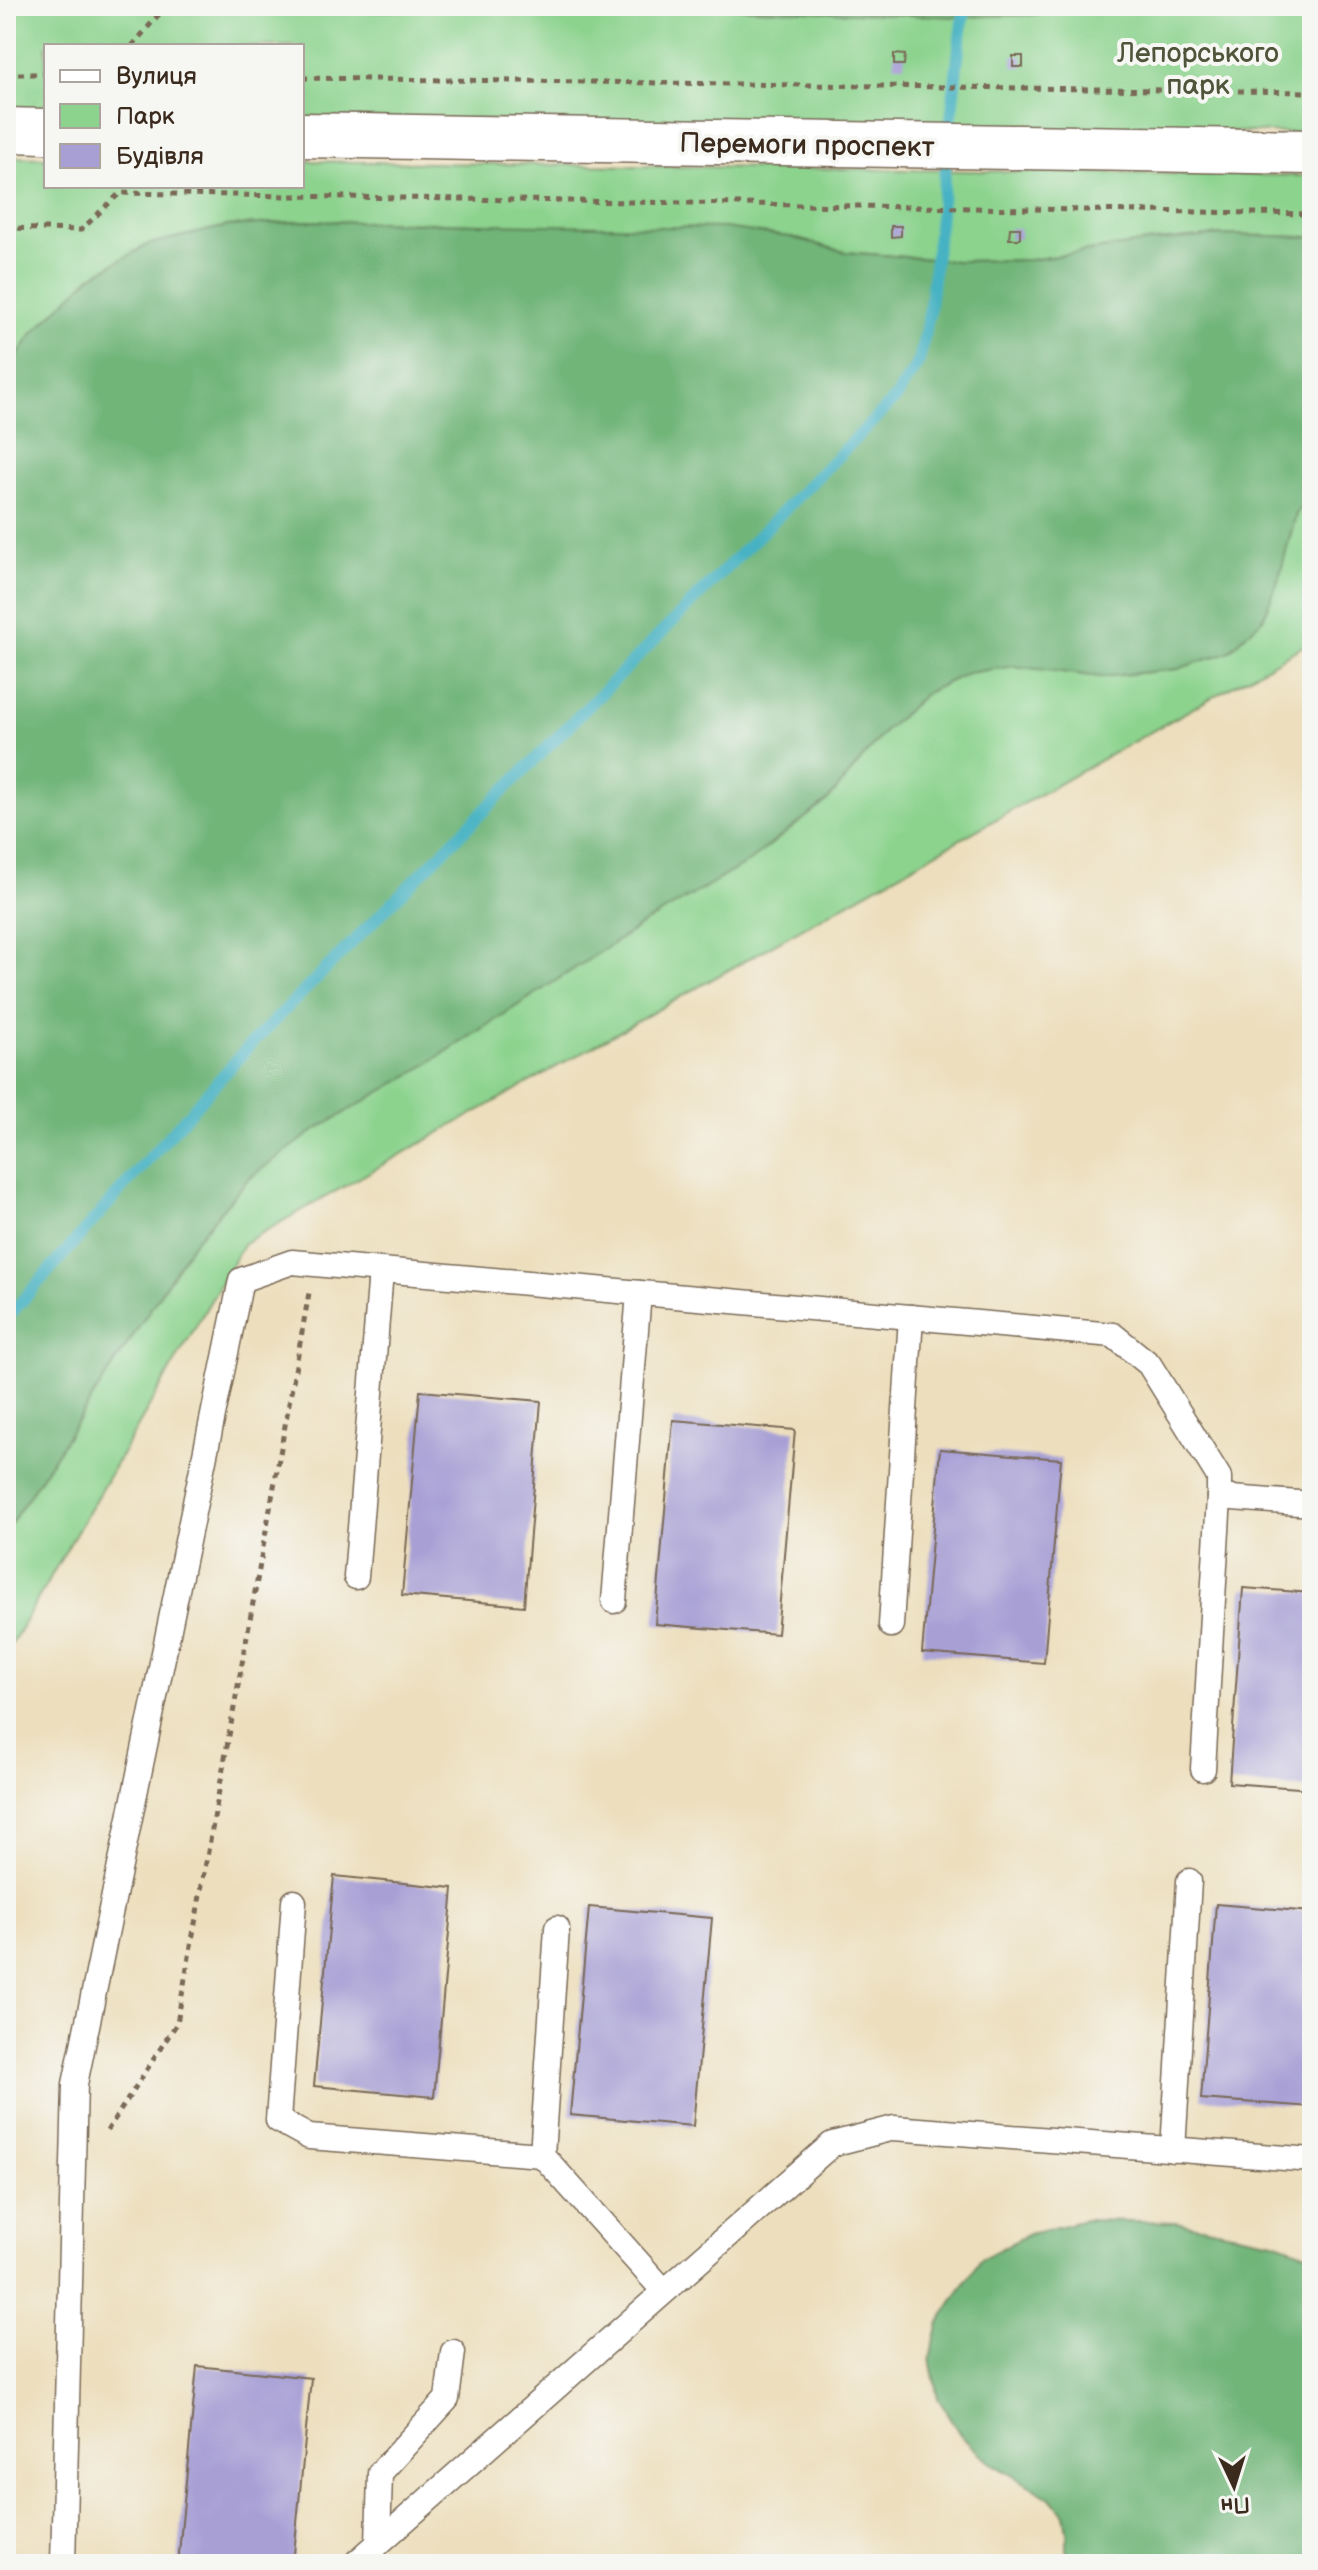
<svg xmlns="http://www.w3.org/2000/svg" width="1318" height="2570" font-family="'Balsamiq Sans',sans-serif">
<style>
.green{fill:#8cd38e;stroke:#647e56;stroke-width:2}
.forest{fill:#71b579;stroke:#56704c;stroke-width:2}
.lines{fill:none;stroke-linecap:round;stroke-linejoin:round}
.stream{stroke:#46b2c3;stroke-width:12}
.building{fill:#a8a0d5}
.lane-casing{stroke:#796956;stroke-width:27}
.secondary-casing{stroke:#796956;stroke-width:47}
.path{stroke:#796956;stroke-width:5;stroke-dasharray:6 6;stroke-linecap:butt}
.lane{stroke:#fff;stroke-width:24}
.secondary{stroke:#fff;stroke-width:44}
.labels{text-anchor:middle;stroke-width:8;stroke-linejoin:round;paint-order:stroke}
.park-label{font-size:28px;fill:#4f543a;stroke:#f6f6f2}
.street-label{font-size:28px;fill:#3b2a1e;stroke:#f6f6f2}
</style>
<rect width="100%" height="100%" fill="#f6f6f2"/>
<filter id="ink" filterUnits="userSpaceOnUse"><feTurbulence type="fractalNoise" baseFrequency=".0125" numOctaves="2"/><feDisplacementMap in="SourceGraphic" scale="16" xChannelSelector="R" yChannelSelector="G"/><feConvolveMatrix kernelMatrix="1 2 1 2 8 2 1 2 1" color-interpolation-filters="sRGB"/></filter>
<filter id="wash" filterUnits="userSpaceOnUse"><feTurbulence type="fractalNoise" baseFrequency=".006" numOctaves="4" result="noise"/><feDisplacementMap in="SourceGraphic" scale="32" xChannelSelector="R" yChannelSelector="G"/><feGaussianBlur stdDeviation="1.8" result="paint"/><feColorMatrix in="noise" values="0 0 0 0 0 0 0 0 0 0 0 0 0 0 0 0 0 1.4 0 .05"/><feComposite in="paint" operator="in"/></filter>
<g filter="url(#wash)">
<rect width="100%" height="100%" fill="#eddfbd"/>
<g class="green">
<path d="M 6,6 L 1312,6 L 1312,133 L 302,117 L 302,46 L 46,46 L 46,112 L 6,112 Z"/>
<path d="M 6,157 L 46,158 L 46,186 L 302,186 L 302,161 L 1312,176 L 1312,237 L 1220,235 L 1147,242 L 1030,260 L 955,261 L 845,252 L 790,237 L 448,223 L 307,221 L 227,226 L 33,333 L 6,372 Z"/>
<path d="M 1312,491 L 1312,641 L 244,1243 L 7,1652 L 6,1658 L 6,1531 L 193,1243 L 248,1179 L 312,1132 L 421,1068 L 643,924 L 748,862 L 828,800 L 886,730 L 926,693 L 967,673 L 1014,666 L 1101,677 L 1178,669 L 1263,619 L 1279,578 L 1296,514 Z"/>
</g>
<g class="forest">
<path d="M 217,6 L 471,6 C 387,11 300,19 217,6 Z"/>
<path d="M 677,6 L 1098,6 L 1031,15 L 958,17 Z"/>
<path d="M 307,221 L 725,228 L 790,237 L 845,252 L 956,261 L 1030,260 L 1147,242 L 1220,235 L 1312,237 L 1312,491 L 1296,514 L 1279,578 L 1263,619 L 1228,652 L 1178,669 L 1101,677 L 1014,666 L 967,673 L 926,693 L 886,730 L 828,800 L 748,862 L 643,924 L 421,1068 L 312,1132 L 248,1179 L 193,1243 L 6,1531 L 6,372 L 33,333 L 91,276 L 149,244 L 227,226 Z"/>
<path d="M 1085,2220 L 1175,2222 L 1274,2241 L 1312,2255 L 1312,2564 L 1067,2564 L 1067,2531 L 1064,2514 L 1051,2498 L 989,2462 L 961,2436 L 938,2398 L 930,2359 L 939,2322 L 981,2259 L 1029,2234 Z"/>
</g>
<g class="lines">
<g class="stream">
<path d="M 949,137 L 961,30 L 966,6"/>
<path d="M 6,1319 L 249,1046 L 895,399 L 919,361 L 929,314 L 947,155"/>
</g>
</g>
<g id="blocks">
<g class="building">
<path d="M 894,54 L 905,55 L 904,65 L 894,65 Z"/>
<rect x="1013" y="56" width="10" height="11"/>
<path d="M 891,226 L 901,226 L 901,236 L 891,237 Z"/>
<path d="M 1010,228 L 1020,228 L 1020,239 L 1009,239 Z"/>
<path d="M 420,1391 L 541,1401 L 524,1606 L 402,1595 Z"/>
<path d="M 673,1420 L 795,1430 L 777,1634 L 655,1624 Z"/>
<path d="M 940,1449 L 1061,1459 L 1044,1663 L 922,1653 Z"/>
<path d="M 1243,1588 L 1312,1593 L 1312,1789 L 1229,1783 Z"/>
<path d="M 334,1876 L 453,1888 L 434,2097 L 314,2086 Z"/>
<path d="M 1216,1904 L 1312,1912 L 1312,2107 L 1201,2099 Z"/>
<path d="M 589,1907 L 712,1918 L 693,2126 L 570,2115 Z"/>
<path d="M 197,2366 L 311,2378 L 293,2564 L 178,2564 Z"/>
</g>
</g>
</g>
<g filter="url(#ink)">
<use href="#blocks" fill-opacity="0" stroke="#796956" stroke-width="2"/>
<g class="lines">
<defs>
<g id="lane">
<path d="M 356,1577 L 381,1271"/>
<path d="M 614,1601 L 639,1293"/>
<path d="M 891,1625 L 911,1317"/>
<path d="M 1203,1769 L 1219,1497"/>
<path d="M 294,1902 L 278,2120 L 309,2137 L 542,2155"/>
<path d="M 557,1928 L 542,2155 L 664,2291"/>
<path d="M 1173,2150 L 1189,1881"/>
<path d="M 378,2544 L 380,2473 L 447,2399 L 453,2352"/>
<path d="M 63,2564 L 75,2084 L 241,1280 L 292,1262 L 1113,1335 L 1149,1364 L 1219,1477 L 1219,1497 L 1312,1504"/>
<path d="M 355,2564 L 832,2144 L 894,2128 L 1312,2160"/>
</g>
<g id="secondary">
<path d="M 6,130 L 46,131"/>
<path d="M 302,135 L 1312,152"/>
</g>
</defs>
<use href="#lane" class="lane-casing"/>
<use href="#secondary" class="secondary-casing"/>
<g class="path">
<path d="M 132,46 L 166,6"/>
<path d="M 6,74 L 46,74"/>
<path d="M 302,78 L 1312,92"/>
<path d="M 6,228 L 81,230 L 120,193 L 1312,214"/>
<path d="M 107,2131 L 177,2023 L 309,1293"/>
</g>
<use href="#lane" class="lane"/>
<use href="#secondary" class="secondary"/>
</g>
</g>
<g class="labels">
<g class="park-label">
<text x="1198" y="62">Лепорського<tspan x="1198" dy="32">парк</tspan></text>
</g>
<g class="street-label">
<text transform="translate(807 144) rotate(1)" y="10">Перемоги проспект</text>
</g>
</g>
<rect width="1318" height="2570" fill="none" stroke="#f6f6f2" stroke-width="32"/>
<rect x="44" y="44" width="260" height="144" fill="#f6f6f2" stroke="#aba49d" stroke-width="2"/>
<rect x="60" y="70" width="40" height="12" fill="#ffffff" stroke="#aba49d" stroke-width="2"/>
<text x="116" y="84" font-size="24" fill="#3b2a1e">Вулиця</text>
<rect x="60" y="104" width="40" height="24" fill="#8cd38e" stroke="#aba49d" stroke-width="2"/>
<text x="116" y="124" font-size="24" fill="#3b2a1e">Парк</text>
<rect x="60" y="144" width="40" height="24" fill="#a8a0d5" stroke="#aba49d" stroke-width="2"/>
<text x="116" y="164" font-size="24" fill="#3b2a1e">Будівля</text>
<g transform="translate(1234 2486) rotate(176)" stroke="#f6f6f2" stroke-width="6" paint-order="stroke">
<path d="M0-6L14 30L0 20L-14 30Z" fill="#3b2a1e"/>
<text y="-12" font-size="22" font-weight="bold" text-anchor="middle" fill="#3b2a1e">Пн</text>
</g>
</svg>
